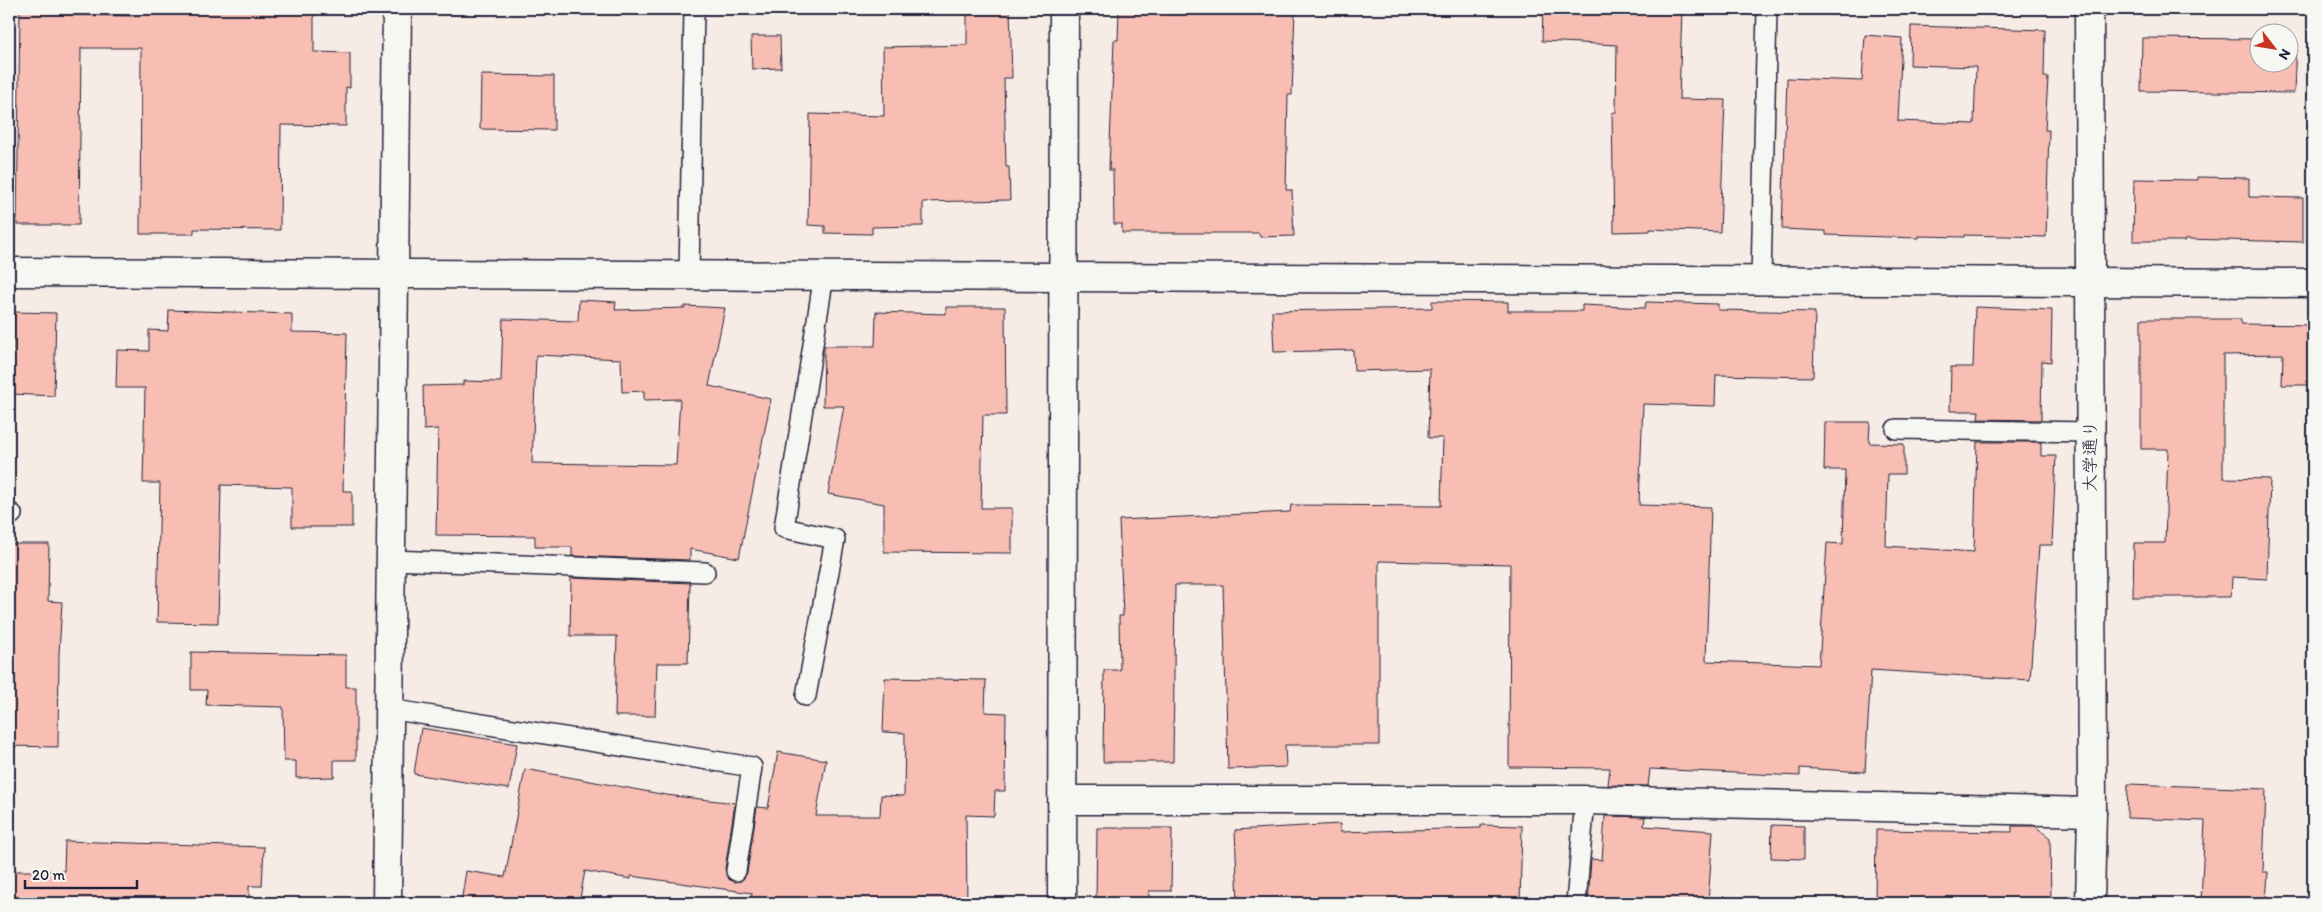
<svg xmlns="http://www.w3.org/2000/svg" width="2322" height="912" font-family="Itim,'Klee One',sans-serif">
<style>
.building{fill:#f9beb3;stroke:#22223b;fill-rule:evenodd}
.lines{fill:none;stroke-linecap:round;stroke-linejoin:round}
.service-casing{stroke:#22223b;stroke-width:22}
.minor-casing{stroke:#22223b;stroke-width:31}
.tertiary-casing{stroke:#22223b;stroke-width:31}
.service{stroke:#f6f6f2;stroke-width:19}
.minor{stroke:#f6f6f2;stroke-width:28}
.tertiary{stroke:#f6f6f2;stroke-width:28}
.labels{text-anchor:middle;stroke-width:4;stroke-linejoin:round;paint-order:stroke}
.street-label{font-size:18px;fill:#22223b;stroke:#f6f6f2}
</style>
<rect width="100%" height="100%" fill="#f7ebe5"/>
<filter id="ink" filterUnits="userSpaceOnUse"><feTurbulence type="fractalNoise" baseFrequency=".02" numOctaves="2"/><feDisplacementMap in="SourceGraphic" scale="10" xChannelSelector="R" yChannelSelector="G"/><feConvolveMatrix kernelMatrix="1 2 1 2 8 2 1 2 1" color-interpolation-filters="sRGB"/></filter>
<g filter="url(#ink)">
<g class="building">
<path d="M 20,9 L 69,9 L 69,15 L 141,16 L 141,9 L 314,9 L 314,52 L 350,53 L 350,88 L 346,87 L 346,126 L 281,125 L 280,230 L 194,229 L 194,234 L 140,234 L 141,48 L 81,48 L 79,225 L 17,225 Z"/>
<path d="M 967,9 L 1010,9 L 1012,78 L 1004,78 L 1006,167 L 1009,167 L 1010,200 L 923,202 L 923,226 L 872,227 L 872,234 L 825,233 L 825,226 L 808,225 L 810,114 L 884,116 L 883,47 L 967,45 Z"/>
<path d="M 1119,9 L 1295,9 L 1292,95 L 1288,95 L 1286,190 L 1292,190 L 1294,236 L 1260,237 L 1259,233 L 1122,233 L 1122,224 L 1114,224 L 1113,170 L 1109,170 L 1114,40 L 1118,40 Z"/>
<path d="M 1543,9 L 1682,9 L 1679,99 L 1725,100 L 1720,232 L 1650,229 L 1650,231 L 1614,232 L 1612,113 L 1616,112 L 1617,45 L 1542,41 Z"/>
<path d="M 1911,26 L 2045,30 L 2044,77 L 2048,77 L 2045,130 L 2049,130 L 2046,237 L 1964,235 L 1964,237 L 1919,236 L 1919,238 L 1826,235 L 1826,231 L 1782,229 L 1787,78 L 1862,81 L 1865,35 L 1902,38 L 1898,121 L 1974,124 L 1976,67 L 1910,65 Z"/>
<path d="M 751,36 L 780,36 L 781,68 L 752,69 Z"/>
<path d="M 2142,38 L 2260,39 L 2260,62 L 2290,62 L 2290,40 L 2296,40 L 2294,93 L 2141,91 Z"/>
<path d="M 481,75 L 554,76 L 554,130 L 480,129 Z"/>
<path d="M 2197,177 L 2249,178 L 2249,197 L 2303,198 L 2303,242 L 2185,239 L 2185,241 L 2133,241 L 2134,179 L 2197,180 Z"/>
<path d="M 579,300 L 616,302 L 615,310 L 685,308 L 685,306 L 725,308 L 709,386 L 771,399 L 739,558 L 690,549 L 690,560 L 572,556 L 572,547 L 535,547 L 535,536 L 436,535 L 438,429 L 424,430 L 423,386 L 463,385 L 463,381 L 501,382 L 503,319 L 578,321 ZM 536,355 L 621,359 L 622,392 L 644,391 L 644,400 L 680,399 L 676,465 L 532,463 Z"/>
<path d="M 1432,301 L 1508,302 L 1508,311 L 1582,311 L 1582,305 L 1645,308 L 1646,302 L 1718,304 L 1718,310 L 1815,312 L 1813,377 L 1716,375 L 1715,406 L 1643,404 L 1639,505 L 1711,507 L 1706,661 L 1819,665 L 1827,543 L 1843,544 L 1845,470 L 1824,470 L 1825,422 L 1870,422 L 1869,443 L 1904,444 L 1904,474 L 1888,474 L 1886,546 L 1974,552 L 1977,442 L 2041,442 L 2041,456 L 2056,456 L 2052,545 L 2039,545 L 2030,680 L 1871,670 L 1865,772 L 1800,768 L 1800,776 L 1650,769 L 1648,786 L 1608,785 L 1610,768 L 1509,767 L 1510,564 L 1379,561 L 1379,745 L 1285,745 L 1286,767 L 1228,769 L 1223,585 L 1175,585 L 1173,762 L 1103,762 L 1104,670 L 1120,670 L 1119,616 L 1123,616 L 1119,520 L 1290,512 L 1291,505 L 1441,506 L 1443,438 L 1428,438 L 1430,369 L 1354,371 L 1353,350 L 1274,352 L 1272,311 L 1432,308 Z"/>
<path d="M 946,307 L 1005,307 L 1006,415 L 983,415 L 981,508 L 1012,508 L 1012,553 L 884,552 L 884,504 L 828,494 L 844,406 L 823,406 L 824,346 L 875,346 L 876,312 L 946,314 Z"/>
<path d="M 1975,307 L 2052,310 L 2051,362 L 2042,361 L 2041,420 L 1978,419 L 1979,411 L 1950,411 L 1951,367 L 1973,367 Z"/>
<path d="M 169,310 L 292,314 L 292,332 L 347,333 L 343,491 L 352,491 L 352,527 L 292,527 L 292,487 L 221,485 L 218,623 L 157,622 L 160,483 L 143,483 L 145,388 L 116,388 L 117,350 L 149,351 L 149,330 L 168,331 Z"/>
<path d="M 14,312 L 56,313 L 54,396 L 11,394 Z"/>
<path d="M 2141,319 L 2241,319 L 2241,324 L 2313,325 L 2313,385 L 2282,385 L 2283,354 L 2223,355 L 2223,478 L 2270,479 L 2267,579 L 2232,577 L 2231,597 L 2133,597 L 2134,543 L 2165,543 L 2168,449 L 2141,449 Z"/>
<path d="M 9,544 L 49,544 L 48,601 L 62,602 L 59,654 L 58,747 L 9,746 Z"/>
<path d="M 571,578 L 690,583 L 688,663 L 657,663 L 655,716 L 615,716 L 617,636 L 570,636 Z"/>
<path d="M 191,652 L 346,655 L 346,687 L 356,687 L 356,760 L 334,760 L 334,777 L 296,778 L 296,761 L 284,761 L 283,707 L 206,705 L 207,690 L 191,690 Z"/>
<path d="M 885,678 L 986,680 L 985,712 L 1006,713 L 1005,791 L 995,791 L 994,816 L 966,815 L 967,903 L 773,903 L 751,900 L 752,893 L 631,876 L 631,879 L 585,871 L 579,903 L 461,903 L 466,871 L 505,877 L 525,769 L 666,795 L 735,803 L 725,869 L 729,879 L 735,882 L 741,881 L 747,873 L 757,807 L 768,808 L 778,752 L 826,760 L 816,816 L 880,816 L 881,795 L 904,796 L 905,733 L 883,732 Z"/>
<path d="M 421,728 L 517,744 L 509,789 L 414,774 Z"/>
<path d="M 2128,784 L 2266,789 L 2263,872 L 2268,872 L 2266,903 L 2201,901 L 2205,821 L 2127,818 Z"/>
<path d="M 1605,816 L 1645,817 L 1644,826 L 1713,831 L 1708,903 L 1588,903 L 1591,859 L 1602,860 Z"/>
<path d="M 1340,824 L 1340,832 L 1481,828 L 1481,825 L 1522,826 L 1520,903 L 1238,903 L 1235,830 Z"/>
<path d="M 1772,825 L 1804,826 L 1804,859 L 1771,858 Z"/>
<path d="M 2012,826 L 2035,826 L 2050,838 L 2051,903 L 1875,903 L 1876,830 L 2012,832 Z"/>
<path d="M 1097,828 L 1172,828 L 1171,891 L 1149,891 L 1149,903 L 1096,903 Z"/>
<path d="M 65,841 L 264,847 L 262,886 L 249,886 L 249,903 L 9,903 L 9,871 L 64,871 Z"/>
</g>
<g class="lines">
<defs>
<g id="service">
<path d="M 689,275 L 694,9"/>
<path d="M 1761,280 L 1767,9"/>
<path d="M 1896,429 L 2090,432"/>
<path d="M 9,514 L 12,514"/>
<path d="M 391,560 L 705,572"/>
<path d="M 806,696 L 835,539 L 784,528 L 824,275"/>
<path d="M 389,709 L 752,767 L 736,871"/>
<path d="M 1576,903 L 1585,800"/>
</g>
<path id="minor" d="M 1063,800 L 1585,800 L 2092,812"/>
<g id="tertiary">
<path d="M 2089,9 L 2092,812 L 2090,903"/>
<path d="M 9,272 L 2313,283"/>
<path d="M 387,903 L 397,9"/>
<path d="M 1062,903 L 1064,9"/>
</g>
</defs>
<use href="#service" class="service-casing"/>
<use href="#minor" class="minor-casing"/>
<use href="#tertiary" class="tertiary-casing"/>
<use href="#service" class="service"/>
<use href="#minor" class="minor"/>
<use href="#tertiary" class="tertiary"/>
</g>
</g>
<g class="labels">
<g class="street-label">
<text transform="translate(2090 456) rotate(-90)" y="6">大学通り</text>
</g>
</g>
<rect width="2322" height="912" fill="none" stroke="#f6f6f2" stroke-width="30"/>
<rect x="15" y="15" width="2292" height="882" fill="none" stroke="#22223b" stroke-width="2" filter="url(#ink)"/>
<g transform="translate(2274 48) rotate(121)"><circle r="24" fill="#f6f6f2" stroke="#a1a1a9"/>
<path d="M0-4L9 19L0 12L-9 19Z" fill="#c8321e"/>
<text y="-8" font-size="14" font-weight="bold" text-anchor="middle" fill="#22223b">N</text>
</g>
<path d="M25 880v8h112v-8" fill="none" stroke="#22223b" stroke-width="2.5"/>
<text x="32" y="880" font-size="15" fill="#22223b" stroke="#f6f6f2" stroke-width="4" paint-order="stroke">20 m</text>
</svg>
